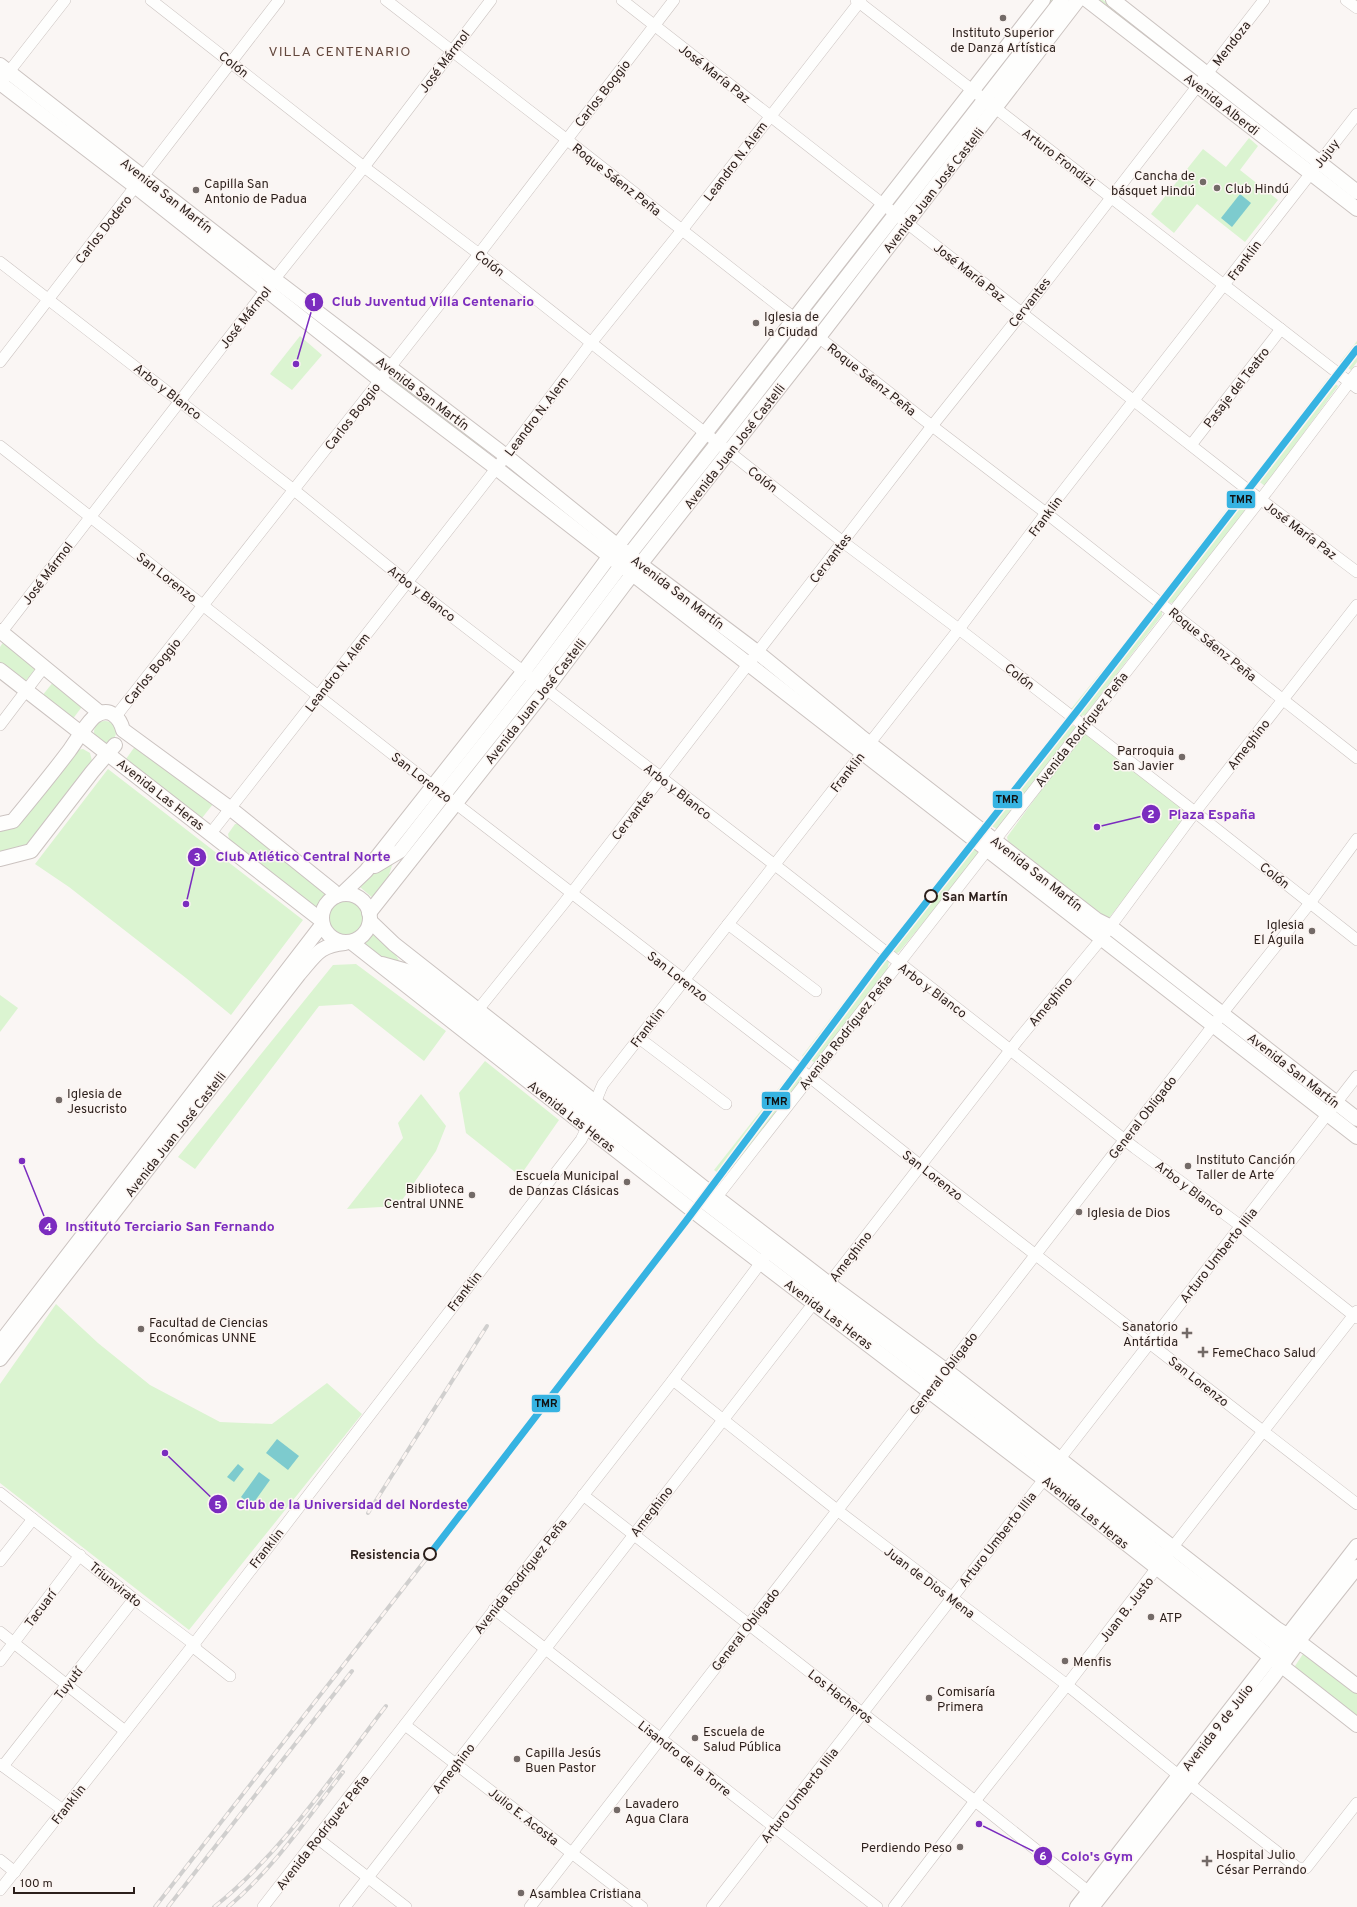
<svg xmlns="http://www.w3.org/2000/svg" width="1357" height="1907" font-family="Overpass,sans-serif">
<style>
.green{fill:#dbf4d1}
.water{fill:#7dcbce}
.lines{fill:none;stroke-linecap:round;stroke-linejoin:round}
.minor-casing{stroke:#cbc3c0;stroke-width:12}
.major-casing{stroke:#cbc3c0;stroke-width:16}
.minor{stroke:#fefefd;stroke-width:11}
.major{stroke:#fefefd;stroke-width:14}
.rail-casing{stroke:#d0cfce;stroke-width:4}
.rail{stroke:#fcf5f2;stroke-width:2.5;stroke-dasharray:8;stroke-linecap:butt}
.rail-1-casing{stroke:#fcf5f2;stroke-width:10}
.rail-1{stroke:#36b3e2;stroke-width:7}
.poi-dot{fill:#736a67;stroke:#fcf5f2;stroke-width:1.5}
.stop-dot{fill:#fcf5f2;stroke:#2b1f1b;stroke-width:2}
.labels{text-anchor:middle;stroke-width:3;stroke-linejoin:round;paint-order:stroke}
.poi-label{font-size:13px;fill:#2b1f1b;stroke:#fcf5f2;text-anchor:start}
.street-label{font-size:13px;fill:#2b1f1b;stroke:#fcf5f2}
.stop-label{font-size:13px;font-weight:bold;fill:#2b1f1b;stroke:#fcf5f2;text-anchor:start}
.neighbourhood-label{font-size:14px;letter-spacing:1px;fill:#62483e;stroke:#fcf5f2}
.leader{fill:none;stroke:#7b2cbf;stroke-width:1.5}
.callout-dot{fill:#7b2cbf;stroke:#fcf5f2;stroke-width:1.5}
.mark-label{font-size:12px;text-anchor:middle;font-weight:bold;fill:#fff}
.callout-label{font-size:14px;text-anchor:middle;font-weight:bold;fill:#7b2cbf;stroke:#fcf5f2;stroke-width:3;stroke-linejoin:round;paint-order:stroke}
.line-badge{stroke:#fcf5f2;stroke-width:1.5}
.pale-badge-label{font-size:11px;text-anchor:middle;font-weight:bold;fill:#111}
</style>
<rect width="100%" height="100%" fill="#faf6f4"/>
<g class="green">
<path d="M 1049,0 L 1056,0 L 986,88 L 983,86 Z"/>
<path d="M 1094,0 L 1103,0 L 1192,68 L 1193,71 L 1190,73 Z"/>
<path d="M 970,104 L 973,106 L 898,201 L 895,198 Z"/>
<path d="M 1249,138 L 1258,146 L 1240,170 L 1278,200 L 1245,242 L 1197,204 L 1174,233 L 1151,214 L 1203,149 L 1226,167 Z"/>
<path d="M 881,217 L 883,219 L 809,315 L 807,313 Z"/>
<path d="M 794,331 L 796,333 L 721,430 L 718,428 Z"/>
<path d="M 300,336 L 322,355 L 292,390 L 270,374 Z"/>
<path d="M 1357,341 L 1357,362 L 1351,370 L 1340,362 Z"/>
<path d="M 1328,378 L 1338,386 L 1265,486 L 1253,477 Z"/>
<path d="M 395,379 L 486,449 L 483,453 L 392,384 Z"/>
<path d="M 705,445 L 707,447 L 634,540 L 632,538 Z"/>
<path d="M 1237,496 L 1249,506 L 1175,602 L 1171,603 L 1160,596 Z"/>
<path d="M 1155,605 L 1162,610 L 1162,615 L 1085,715 L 1081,716 L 1071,709 Z"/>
<path d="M 4,641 L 37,667 L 25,682 L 0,662 L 0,647 Z"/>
<path d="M 54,681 L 84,704 L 72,720 L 42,696 Z"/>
<path d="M 1064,720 L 1075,727 L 1076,730 L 998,830 L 986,822 Z"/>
<circle cx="105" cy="732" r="11"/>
<path d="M 1086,732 L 1186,809 L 1187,818 L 1109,918 L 1104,917 L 1008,841 L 1007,837 L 1082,734 Z"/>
<path d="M 136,745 L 213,804 L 202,818 L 126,759 Z"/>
<path d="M 83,749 L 90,753 L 93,765 L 29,844 L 0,855 L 0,830 L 77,750 Z"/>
<path d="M 108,769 L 303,920 L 231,1015 L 186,978 L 69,887 L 35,864 Z"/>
<path d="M 235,824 L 243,824 L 328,892 L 315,909 L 230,843 L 228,834 Z"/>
<path d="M 970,842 L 978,849 L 978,857 L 899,952 L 895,954 L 886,947 Z"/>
<path d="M 394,859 L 386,884 L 374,899 L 360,887 L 372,873 Z"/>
<circle cx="345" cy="918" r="21"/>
<path d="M 374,933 L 390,946 L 402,965 L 378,957 L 365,944 Z"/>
<path d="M 880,954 L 889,962 L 887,971 L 816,1063 L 802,1056 Z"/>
<path d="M 356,964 L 446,1031 L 424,1061 L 352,1004 L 319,1006 L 195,1169 L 178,1157 L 333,965 Z"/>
<path d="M 0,995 L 18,1008 L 0,1032 Z"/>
<path d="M 485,1061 L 559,1120 L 520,1176 L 466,1133 L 459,1093 Z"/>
<path d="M 793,1070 L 802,1076 L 801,1082 L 725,1179 L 714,1170 Z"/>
<path d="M 421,1094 L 446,1126 L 436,1151 L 398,1206 L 347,1209 L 403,1138 L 398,1123 Z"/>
<path d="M 56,1304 L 98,1343 L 150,1385 L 220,1422 L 272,1424 L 327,1383 L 362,1414 L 189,1630 L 0,1483 L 0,1384 Z"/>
<path d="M 1310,1653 L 1357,1689 L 1357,1720 L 1296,1673 L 1295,1666 L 1303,1654 Z"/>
</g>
<g class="water">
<path d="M 1240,194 L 1251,203 L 1232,227 L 1221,218 Z"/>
<path d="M 277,1439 L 299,1456 L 288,1470 L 266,1453 Z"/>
<path d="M 238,1464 L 244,1469 L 234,1482 L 227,1477 Z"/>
<path d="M 259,1472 L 270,1480 L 252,1505 L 241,1497 Z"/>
</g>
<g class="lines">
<defs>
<g id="minor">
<path d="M 151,0 L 364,167 L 479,254 L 843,542 L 968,636 L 1186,805 L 1357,940"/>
<path d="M 386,0 L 566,139 L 923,419 L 1046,513 L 1357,758"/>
<path d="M 622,0 L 1248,490 L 1357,572"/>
<path d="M 856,0 L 1357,388"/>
<path d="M 1346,0 L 1357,8"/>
<path d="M 4,78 L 65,0"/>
<path d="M 0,262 L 294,490 L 407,582 L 784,872 L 1135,1148 L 1241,1226 L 1357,1318"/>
<path d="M 0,362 L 279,0"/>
<path d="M 1191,445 L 1281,329"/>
<path d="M 0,446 L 433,786 L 792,1063 L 921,1166 L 1357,1504"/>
<path d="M 0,634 L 265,291 L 364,167 L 491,0"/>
<path d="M 116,716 L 479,254 L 674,0"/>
<path d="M 0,725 L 44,667"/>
<path d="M 211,833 L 506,456 L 591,343 L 682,230 L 861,0"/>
<path d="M 728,924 L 816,991"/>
<path d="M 473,1016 L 564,903 L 932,426 L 1022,313 L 1264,0"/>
<path d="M 639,1038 L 726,1104"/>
<path d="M 712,1203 L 1268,490 L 1357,372"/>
<path d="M 673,1380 L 837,1510 L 1067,1685 L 1188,1783 L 1298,1868 L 1306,1868 L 1357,1803"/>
<path d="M 0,1493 L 134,1599 L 194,1644 L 197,1650 L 230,1676"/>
<path d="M 583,1495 L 975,1801 L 1094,1896"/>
<path d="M 0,1561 L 33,1519"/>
<path d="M 494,1609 L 877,1907"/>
<path d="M 0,1632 L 125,1731"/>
<path d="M 0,1661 L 80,1555"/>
<path d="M 405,1725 L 642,1907"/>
<path d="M 0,1764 L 63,1810"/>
<path d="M 3,1766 L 134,1599"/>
<path d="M 317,1838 L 406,1907"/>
<path d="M 0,1860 L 15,1872"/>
<path d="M 0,1890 L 194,1644 L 581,1140 C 591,1122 594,1102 603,1084 L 959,629 L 1046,513 L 1357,114"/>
<path d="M 263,1907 L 673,1380 L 765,1257"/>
<path d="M 345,1907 L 1018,1040 L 1102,938 L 1195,812 L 1357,605"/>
<path d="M 530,1907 L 1229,1005 L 1310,903 L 1357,839"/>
<path d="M 712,1907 L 1357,1076"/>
<path d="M 894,1907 L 975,1801 L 1067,1685 L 1172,1548 L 1357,1311"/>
</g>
<g id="major">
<path d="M 1087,0 L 1357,209"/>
<path d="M 1113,0 L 1357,192"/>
<path d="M 0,65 L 274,279 L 506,456 L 640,564 L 757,652 L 860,736 L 1097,920 L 1111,927 L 1357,1119"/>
<path d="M 0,83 L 136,187 L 380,380 L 496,468 L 1357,1137"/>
<path d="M 0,631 L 100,713"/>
<path d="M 0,670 L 321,920"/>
<path d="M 0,824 L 13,821 C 32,798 51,775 69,751 C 75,743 89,719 97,715 C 110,707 120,718 123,730 L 231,809 L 333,891 L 336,896"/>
<path d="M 0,859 L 31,851 L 92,772 L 115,745"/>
<path d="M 375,866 L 400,851 L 453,783 L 534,681 L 629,555 L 712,450 L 1062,0"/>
<circle cx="346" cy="918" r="24"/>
<path d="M 342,894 L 366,871 L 524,671 L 618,545 L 1043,0"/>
<path d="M 369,913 L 546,689 L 624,585 L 819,337 L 1078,0"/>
<path d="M 370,921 L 394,944 L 703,1187 L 837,1290 L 956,1378 L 1277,1629 L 1306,1647 L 1357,1686"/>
<path d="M 351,942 L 701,1217 L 1044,1479 L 1357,1725"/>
<path d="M 382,964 L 407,971 L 465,1015 L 702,1200 L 1058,1473 L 1174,1566 L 1279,1646"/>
<path d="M 0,1343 L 322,925"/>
<path d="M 0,1359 L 299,974 C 315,956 319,945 345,943"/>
<path d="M 1077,1907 L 1357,1546"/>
<path d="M 1092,1907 L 1273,1677 L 1304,1634 L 1357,1567"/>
</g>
</defs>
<use href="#minor" class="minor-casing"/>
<use href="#major" class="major-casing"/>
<use href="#minor" class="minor"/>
<use href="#major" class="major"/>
<defs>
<g id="rail">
<path d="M 368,1513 L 487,1326"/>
<path d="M 155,1907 L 430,1554"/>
<path d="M 168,1907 L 352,1671"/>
<path d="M 214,1907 C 282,1853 333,1775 386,1706"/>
<path d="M 228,1907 C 273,1869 307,1819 343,1772"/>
</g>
</defs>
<use href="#rail" class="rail-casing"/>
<use href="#rail" class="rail"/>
<defs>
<path id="rail-1" d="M 430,1554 L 686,1221 L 880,961 L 1081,706 L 1357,349"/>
</defs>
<use href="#rail-1" class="rail-1-casing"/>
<use href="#rail-1" class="rail-1"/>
</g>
<g class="poi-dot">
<circle cx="1003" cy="18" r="4"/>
<circle cx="1203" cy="182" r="4"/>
<circle cx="1217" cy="188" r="4"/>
<circle cx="196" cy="190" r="4"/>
<circle cx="756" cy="323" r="4"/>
<circle cx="1182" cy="757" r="4"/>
<circle cx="1312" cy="931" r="4"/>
<circle cx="59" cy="1100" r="4"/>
<circle cx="1188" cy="1166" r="4"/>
<circle cx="627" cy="1182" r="4"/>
<circle cx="472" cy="1195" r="4"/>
<circle cx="1079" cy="1212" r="4"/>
<circle cx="141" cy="1329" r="4"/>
<path d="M1185 1327h4v4h4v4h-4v4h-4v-4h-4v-4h4z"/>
<path d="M1201 1346h4v4h4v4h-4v4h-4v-4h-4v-4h4z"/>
<circle cx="1151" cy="1617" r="4"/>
<circle cx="1065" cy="1661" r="4"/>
<circle cx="929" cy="1698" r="4"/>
<circle cx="695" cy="1738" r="4"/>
<circle cx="517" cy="1759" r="4"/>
<circle cx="617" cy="1810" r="4"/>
<circle cx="960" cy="1847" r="4"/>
<path d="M1205 1855h4v4h4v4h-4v4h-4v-4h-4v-4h4z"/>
<circle cx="521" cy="1893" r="4"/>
</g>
<g class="stop-dot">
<circle cx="931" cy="896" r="6"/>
<circle cx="430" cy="1554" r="6"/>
</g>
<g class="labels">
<g class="poi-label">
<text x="1003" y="37" text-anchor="middle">Instituto Superior<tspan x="1003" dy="15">de Danza Artística</tspan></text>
<text x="1195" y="180" text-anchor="end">Cancha de<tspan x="1195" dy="15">básquet Hindú</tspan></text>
<text x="204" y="188">Capilla San<tspan x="204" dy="15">Antonio de Padua</tspan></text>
<text x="1225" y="193">Club Hindú</text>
<text x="764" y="321">Iglesia de<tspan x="764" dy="15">la Ciudad</tspan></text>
<text x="1174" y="755" text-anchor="end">Parroquia<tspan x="1174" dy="15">San Javier</tspan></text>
<text x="1304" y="929" text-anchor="end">Iglesia<tspan x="1304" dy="15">El Águila</tspan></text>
<text x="67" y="1098">Iglesia de<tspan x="67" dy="15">Jesucristo</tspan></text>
<text x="1196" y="1164">Instituto Canción<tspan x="1196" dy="15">Taller de Arte</tspan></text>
<text x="619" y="1180" text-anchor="end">Escuela Municipal<tspan x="619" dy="15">de Danzas Clásicas</tspan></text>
<text x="464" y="1193" text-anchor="end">Biblioteca<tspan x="464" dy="15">Central UNNE</tspan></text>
<text x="1087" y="1217">Iglesia de Dios</text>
<text x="149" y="1327">Facultad de Ciencias<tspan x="149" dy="15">Económicas UNNE</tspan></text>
<text x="1178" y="1331" text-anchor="end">Sanatorio<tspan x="1178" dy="15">Antártida</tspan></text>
<text x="1212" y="1357">FemeChaco Salud</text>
<text x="1159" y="1622">ATP</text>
<text x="1073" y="1666">Menfis</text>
<text x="937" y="1696">Comisaría<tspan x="937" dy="15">Primera</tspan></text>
<text x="703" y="1736">Escuela de<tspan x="703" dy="15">Salud Pública</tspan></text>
<text x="525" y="1757">Capilla Jesús<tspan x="525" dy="15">Buen Pastor</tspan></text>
<text x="625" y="1808">Lavadero<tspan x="625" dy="15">Agua Clara</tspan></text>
<text x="952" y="1852" text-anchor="end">Perdiendo Peso</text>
<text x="1216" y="1859">Hospital Julio<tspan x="1216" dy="15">César Perrando</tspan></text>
<text x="529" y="1898">Asamblea Cristiana</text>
</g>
<g class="street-label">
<text transform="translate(1231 43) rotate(-52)" y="5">Mendoza</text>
<text transform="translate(444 61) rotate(-53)" y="5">José Mármol</text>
<text transform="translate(234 64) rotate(38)" y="5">Colón</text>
<text transform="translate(715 73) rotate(38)" y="5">José María Paz</text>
<text transform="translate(602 93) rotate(-52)" y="5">Carlos Boggio</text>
<text transform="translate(1222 104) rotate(38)" y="5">Avenida Alberdi</text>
<text transform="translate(1326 153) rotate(-52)" y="5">Jujuy</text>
<text transform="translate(1059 157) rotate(37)" y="5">Arturo Frondizi</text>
<text transform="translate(735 161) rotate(-53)" y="5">Leandro N. Alem</text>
<text transform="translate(617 179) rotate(38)" y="5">Roque Sáenz Peña</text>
<text transform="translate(933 190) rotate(-52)" y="5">Avenida Juan José Castelli</text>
<text transform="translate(167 195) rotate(38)" y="5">Avenida San Martín</text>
<text transform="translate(103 229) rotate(-52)" y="5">Carlos Dodero</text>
<text transform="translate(1244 260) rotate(-53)" y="5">Franklin</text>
<text transform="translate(490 263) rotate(38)" y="5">Colón</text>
<text transform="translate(970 272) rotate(38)" y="5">José María Paz</text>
<text transform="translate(1029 302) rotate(-52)" y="5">Cervantes</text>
<text transform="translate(245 317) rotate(-52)" y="5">José Mármol</text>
<text transform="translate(872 379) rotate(38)" y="5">Roque Sáenz Peña</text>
<text transform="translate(1236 387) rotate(-52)" y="5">Pasaje del Teatro</text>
<text transform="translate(168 391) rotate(38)" y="5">Arbo y Blanco</text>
<text transform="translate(423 393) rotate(37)" y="5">Avenida San Martín</text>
<text transform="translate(352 416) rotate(-52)" y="5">Carlos Boggio</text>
<text transform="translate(536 416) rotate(-53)" y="5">Leandro N. Alem</text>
<text transform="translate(734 446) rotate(-52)" y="5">Avenida Juan José Castelli</text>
<text transform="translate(763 479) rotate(38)" y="5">Colón</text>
<text transform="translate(1045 516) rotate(-53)" y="5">Franklin</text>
<text transform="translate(1301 530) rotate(37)" y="5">José María Paz</text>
<text transform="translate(830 558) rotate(-52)" y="5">Cervantes</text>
<text transform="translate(47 573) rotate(-53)" y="5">José Mármol</text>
<text transform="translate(167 577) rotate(38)" y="5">San Lorenzo</text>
<text transform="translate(678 592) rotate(37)" y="5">Avenida San Martín</text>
<text transform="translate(422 593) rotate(38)" y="5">Arbo y Blanco</text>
<text transform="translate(1213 644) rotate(39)" y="5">Roque Sáenz Peña</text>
<text transform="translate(152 671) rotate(-51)" y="5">Carlos Boggio</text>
<text transform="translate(337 672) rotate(-52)" y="5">Leandro N. Alem</text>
<text transform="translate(1020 676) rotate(38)" y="5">Colón</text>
<text transform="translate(535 701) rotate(-52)" y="5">Avenida Juan José Castelli</text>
<text transform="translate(1081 729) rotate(-52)" y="5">Avenida Rodríguez Peña</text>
<text transform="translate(1248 744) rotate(-52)" y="5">Ameghino</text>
<text transform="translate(847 772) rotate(-52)" y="5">Franklin</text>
<text transform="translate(422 777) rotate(38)" y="5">San Lorenzo</text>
<text transform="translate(678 791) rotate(38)" y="5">Arbo y Blanco</text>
<text transform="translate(161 794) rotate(38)" y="5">Avenida Las Heras</text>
<text transform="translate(632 815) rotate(-52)" y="5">Cervantes</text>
<text transform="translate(1037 873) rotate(38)" y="5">Avenida San Martín</text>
<text transform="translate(1275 875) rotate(38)" y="5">Colón</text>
<text transform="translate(678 976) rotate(38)" y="5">San Lorenzo</text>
<text transform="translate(933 990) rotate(37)" y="5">Arbo y Blanco</text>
<text transform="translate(1050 1001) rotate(-50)" y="5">Ameghino</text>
<text transform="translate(647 1027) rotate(-52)" y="5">Franklin</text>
<text transform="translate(845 1032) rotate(-52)" y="5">Avenida Rodríguez Peña</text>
<text transform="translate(1294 1070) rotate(38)" y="5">Avenida San Martín</text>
<text transform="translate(572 1116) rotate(38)" y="5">Avenida Las Heras</text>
<text transform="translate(1142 1117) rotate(-52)" y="5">General Obligado</text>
<text transform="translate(175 1134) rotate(-52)" y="5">Avenida Juan José Castelli</text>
<text transform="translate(933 1175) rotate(38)" y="5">San Lorenzo</text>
<text transform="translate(1190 1188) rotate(37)" y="5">Arbo y Blanco</text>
<text transform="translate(1218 1255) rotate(-52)" y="5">Arturo Umberto Illia</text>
<text transform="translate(850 1256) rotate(-52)" y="5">Ameghino</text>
<text transform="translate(464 1291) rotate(-52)" y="5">Franklin</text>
<text transform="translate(829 1314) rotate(37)" y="5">Avenida Las Heras</text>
<text transform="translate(943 1373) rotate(-52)" y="5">General Obligado</text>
<text transform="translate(1199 1381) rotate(38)" y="5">San Lorenzo</text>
<text transform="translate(651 1511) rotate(-52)" y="5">Ameghino</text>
<text transform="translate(1086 1512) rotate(39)" y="5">Avenida Las Heras</text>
<text transform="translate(997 1539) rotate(-52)" y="5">Arturo Umberto Illia</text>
<text transform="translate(266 1548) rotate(-52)" y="5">Franklin</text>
<text transform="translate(520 1576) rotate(-52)" y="5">Avenida Rodríguez Peña</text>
<text transform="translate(930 1582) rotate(37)" y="5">Juan de Dios Mena</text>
<text transform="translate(116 1584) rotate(39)" y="5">Triunvirato</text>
<text transform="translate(40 1608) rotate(-53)" y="5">Tacuarí</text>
<text transform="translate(1126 1609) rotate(-52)" y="5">Juan B. Justo</text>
<text transform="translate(745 1629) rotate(-52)" y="5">General Obligado</text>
<text transform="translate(68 1683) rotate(-52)" y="5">Tuyutí</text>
<text transform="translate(841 1696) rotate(38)" y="5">Los Hacheros</text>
<text transform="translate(1217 1727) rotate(-52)" y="5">Avenida 9 de Julio</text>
<text transform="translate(685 1758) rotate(38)" y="5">Lisandro de la Torre</text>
<text transform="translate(453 1768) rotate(-52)" y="5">Ameghino</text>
<text transform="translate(799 1795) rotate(-52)" y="5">Arturo Umberto Illia</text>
<text transform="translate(68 1804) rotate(-52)" y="5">Franklin</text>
<text transform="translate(524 1816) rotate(38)" y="5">Julio E. Acosta</text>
<text transform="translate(322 1832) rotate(-52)" y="5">Avenida Rodríguez Peña</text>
</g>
<g class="stop-label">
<text x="942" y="901">San Martín</text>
<text x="420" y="1559" text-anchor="end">Resistencia</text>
</g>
<g class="neighbourhood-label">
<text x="340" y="56">VILLA CENTENARIO</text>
</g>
</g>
<path class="leader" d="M296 364L314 302M1097 827L1151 814M186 904L197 857M22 1161L48 1226M165 1453L218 1504M979 1824L1043 1856"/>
<g class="callout-dot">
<circle cx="296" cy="364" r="4"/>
<circle cx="1097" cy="827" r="4"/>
<circle cx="186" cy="904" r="4"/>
<circle cx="22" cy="1161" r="4"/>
<circle cx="165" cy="1453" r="4"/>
<circle cx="979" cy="1824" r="4"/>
<circle cx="314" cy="302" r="10"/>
<circle cx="1151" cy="814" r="10"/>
<circle cx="197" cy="857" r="10"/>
<circle cx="48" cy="1226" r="10"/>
<circle cx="218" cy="1504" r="10"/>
<circle cx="1043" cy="1856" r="10"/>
</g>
<g class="mark-label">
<text x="314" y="306">1</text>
<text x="1151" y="818">2</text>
<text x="197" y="861">3</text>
<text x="48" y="1231">4</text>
<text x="218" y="1509">5</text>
<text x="1043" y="1860">6</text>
</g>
<g class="callout-label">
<text x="433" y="306">Club Juventud Villa Centenario</text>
<text x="1212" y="819">Plaza España</text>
<text x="303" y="861">Club Atlético Central Norte</text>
<text x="170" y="1231">Instituto Terciario San Fernando</text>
<text x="352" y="1509">Club de la Universidad del Nordeste</text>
<text x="1097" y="1861">Colo's Gym</text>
</g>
<g class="line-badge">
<rect x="1226" y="490" width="30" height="19" rx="4" fill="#36b3e2"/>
<rect x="992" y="790" width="31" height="19" rx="4" fill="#36b3e2"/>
<rect x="761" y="1091" width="30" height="19" rx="4" fill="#36b3e2"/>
<rect x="531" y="1394" width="30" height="19" rx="4" fill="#36b3e2"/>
</g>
<g class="pale-badge-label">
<text x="1241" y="503">TMR</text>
<text x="1007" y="803">TMR</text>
<text x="776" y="1105">TMR</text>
<text x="546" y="1407">TMR</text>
</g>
<path d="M14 1887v6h120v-6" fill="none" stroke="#2b1f1b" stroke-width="2"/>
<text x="20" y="1887" font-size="12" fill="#2b1f1b" stroke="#fcf5f2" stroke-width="3" paint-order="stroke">100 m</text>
</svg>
